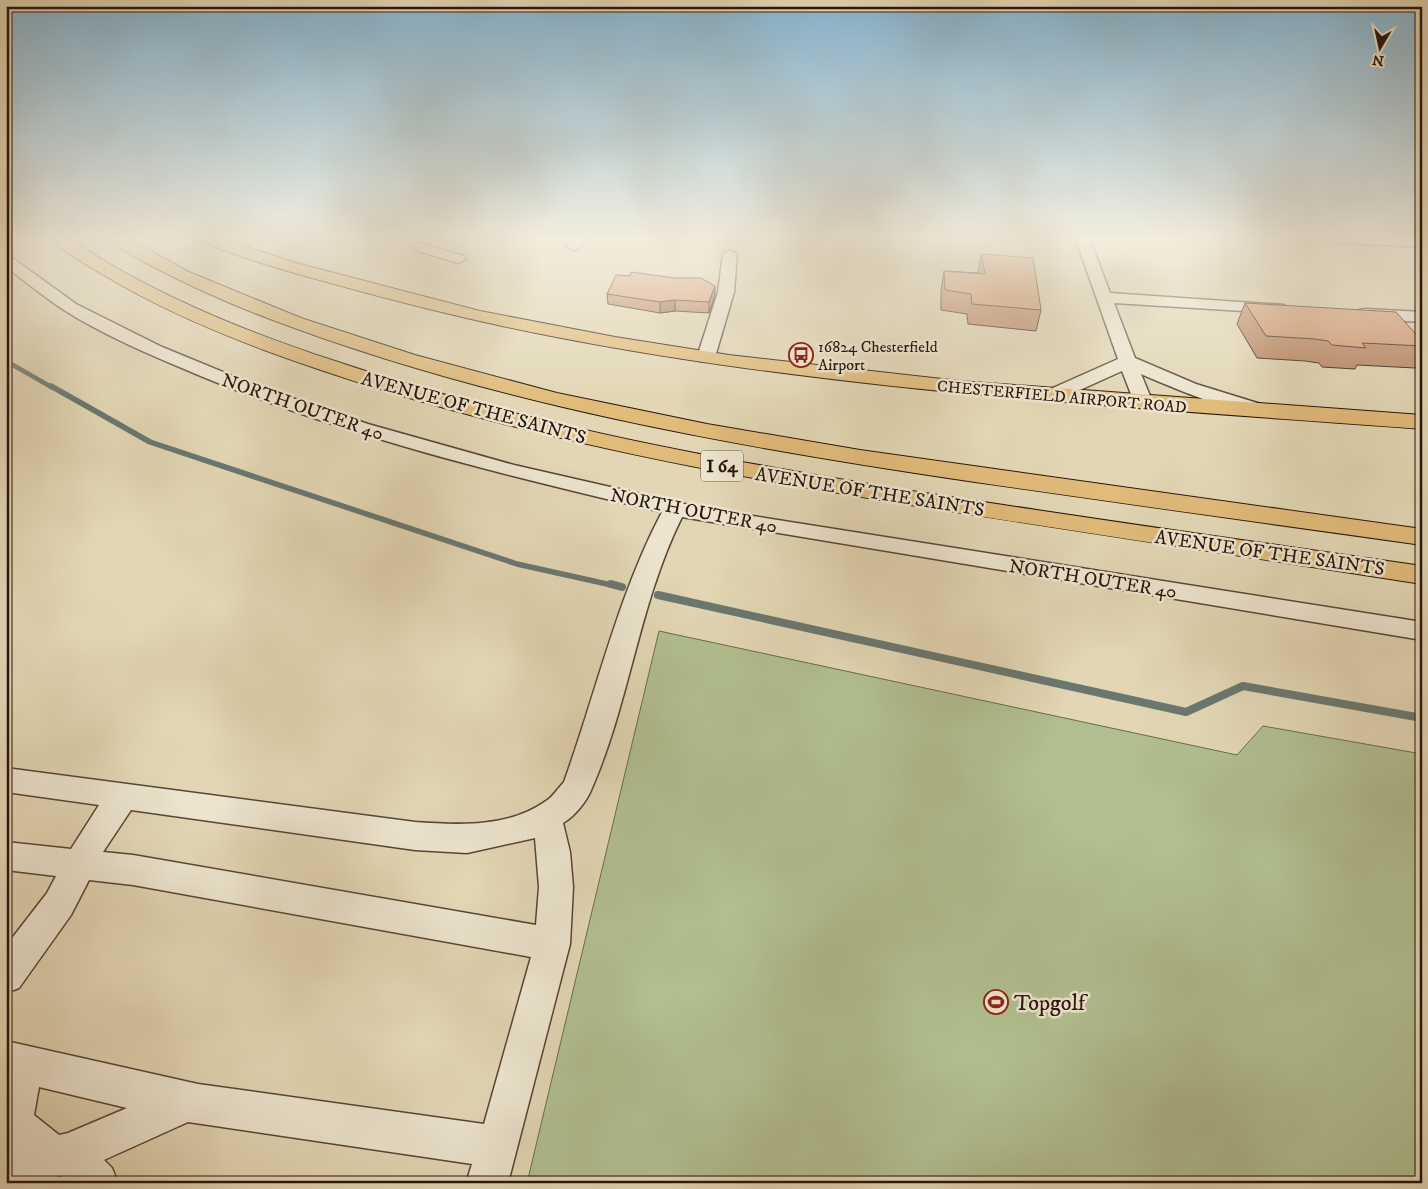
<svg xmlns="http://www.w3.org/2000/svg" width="1428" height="1189" font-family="'IM FELL DW Pica',serif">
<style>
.green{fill:#b1be8f;stroke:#6d694e}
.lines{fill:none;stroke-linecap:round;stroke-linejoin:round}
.stream-far2{stroke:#6a776f;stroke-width:4.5}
.stream-far1{stroke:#6a776f;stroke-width:5.5}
.stream{stroke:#6a776f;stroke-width:8}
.minor-casing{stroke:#574436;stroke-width:3}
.major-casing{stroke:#29140c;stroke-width:2}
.highway-casing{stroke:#29140c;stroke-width:2}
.minor{fill:#ece4ce;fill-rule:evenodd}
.major{fill:#e1bb7a;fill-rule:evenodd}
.highway{fill:#e1bb7a;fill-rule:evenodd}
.wall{fill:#bb8461;stroke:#29140c}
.shaded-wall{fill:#996c4f;stroke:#29140c}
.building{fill:#da9a71;stroke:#29140c}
.labels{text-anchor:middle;stroke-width:5;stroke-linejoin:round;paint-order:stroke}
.far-poi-label{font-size:16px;fill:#29140c;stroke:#ece4ce;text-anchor:start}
.far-street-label{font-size:16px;fill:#29140c;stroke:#ece4ce}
.shield{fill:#ece4ce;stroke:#645246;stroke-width:1}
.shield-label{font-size:18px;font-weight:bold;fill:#29140c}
.street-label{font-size:19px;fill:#29140c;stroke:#ece4ce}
.near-poi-label{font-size:22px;fill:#29140c;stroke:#ece4ce;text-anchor:start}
</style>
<rect width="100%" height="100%" fill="#e2d6b4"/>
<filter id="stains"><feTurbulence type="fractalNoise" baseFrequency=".004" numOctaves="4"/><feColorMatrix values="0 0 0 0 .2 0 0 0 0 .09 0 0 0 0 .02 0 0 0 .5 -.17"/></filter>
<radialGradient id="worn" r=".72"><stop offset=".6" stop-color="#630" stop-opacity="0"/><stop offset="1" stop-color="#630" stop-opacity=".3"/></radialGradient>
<path class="green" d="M 659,631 L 1237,755 L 1263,726 L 1422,754 L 1422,1183 L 527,1183 Z"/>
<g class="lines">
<path class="stream-far2" d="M 6,361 L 53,388"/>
<path class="stream-far1" d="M 51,386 L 150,442 L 517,564 L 616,586"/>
<g class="stream">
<path d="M 611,584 L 622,587"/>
<path d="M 658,595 L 1186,712 L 1243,686 L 1422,718"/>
</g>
<defs>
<g id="minor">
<path d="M 574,237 L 588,237 L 578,249 L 573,250 L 566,246 Z"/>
<path d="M 1075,237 L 1089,237 L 1110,293 L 1284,305 L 1286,308 L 1278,313 L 1114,303 L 1135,358 L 1196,384 L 1267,406 L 1270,410 L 1267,414 C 1246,419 1164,384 1141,374 L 1153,403 L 1150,407 L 1136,407 L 1122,371 L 1060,399 L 1046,399 L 1043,395 L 1046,391 L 1118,359 Z"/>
<path d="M 1296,237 L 1422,239 L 1422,247 L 1303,241 Z"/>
<path d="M 419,243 L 464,256 L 466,259 L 459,263 L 414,250 L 412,247 Z"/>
<path d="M 730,250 L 737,254 L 734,292 L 715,357 L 712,361 L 700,361 L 697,357 L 718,292 L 723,254 Z"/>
<path d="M 6,256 L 11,257 L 76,304 L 162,347 L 257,386 L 368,424 L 514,465 L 702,508 L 1422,622 L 1422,640 L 682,517 C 639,603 630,701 592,788 C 587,801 575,816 563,823 L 570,852 L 573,887 L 570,944 L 508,1183 L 466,1183 L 472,1164 L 188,1122 L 104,1160 L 112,1168 L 118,1183 L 67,1183 L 61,1176 L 6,1183 L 6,1041 L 198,1084 L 484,1124 L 531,957 L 133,885 L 89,880 L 71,915 L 19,988 L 6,993 L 6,946 L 47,893 L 56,876 L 6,870 L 6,842 L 71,849 L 99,805 L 6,792 L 6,768 L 415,822 C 459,825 508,828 546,801 C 553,797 558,788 564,782 C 596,693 618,595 662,512 C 504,475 346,437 196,374 C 153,356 103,335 64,310 C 44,297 25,281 6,267 ZM 131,810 L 415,850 L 467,853 L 535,838 L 539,887 L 536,925 L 133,855 L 103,852 ZM 39,1087 L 127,1108 L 68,1133 L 59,1135 L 34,1115 Z"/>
<path d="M 1365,309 L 1422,312 L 1422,322 L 1359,318 L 1357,314 L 1359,310 Z"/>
</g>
<path id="major" d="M 203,237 L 217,237 L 296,263 L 480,311 L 615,337 L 729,355 L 960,381 L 1422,415 L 1422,429 C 1131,407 838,392 551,336 C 478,322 406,304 334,284 C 290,272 246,260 203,242 L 201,239 Z"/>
<g id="highway">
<path d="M 49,237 C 74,236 85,250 106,262 C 178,304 255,335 335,361 C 520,423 713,459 906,490 C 1077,517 1250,541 1422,566 L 1422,584 C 1249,557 1076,532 904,504 C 687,469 470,426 264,350 C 208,329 153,305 102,274 C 84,263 63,252 49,237 Z"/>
<path d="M 106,237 L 125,237 L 189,272 L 301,318 L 415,355 L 557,393 L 707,424 L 860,450 L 1422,529 L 1422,545 C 1273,524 1124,504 975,482 C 737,447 497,405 270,319 C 230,304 190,286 152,266 C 137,258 118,249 106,237 Z"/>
<path d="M 196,237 L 215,237 L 217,239 L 209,244 L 198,240 Z"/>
</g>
</defs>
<use href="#minor" class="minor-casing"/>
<use href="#major" class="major-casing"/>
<use href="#highway" class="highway-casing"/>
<use href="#minor" class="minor"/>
<use href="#major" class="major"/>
<use href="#highway" class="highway"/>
</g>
<g class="wall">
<path d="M 981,254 L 1041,310 L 1036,331 L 968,324 L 967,314 L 941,310 L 941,291 L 944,271 L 978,273 Z"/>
<path d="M 607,294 L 715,296 L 709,313 L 675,311 L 660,313 L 608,304 Z"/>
<path d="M 1245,303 L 1422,341 L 1422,355 L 1415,368 L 1357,365 L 1355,369 L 1322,367 L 1319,363 L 1305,361 L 1257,358 L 1237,324 Z"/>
<path d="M 1422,786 L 1422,796 L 1417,792 Z"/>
</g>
<g class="shaded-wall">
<path d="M 412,237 L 422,237 L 412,238 Z"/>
<path d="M 424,237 L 433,237 L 424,238 Z"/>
<path d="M 715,286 L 715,296 L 709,313 L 709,302 Z"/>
<path d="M 675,300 L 675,311 L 660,313 L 660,302 Z"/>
</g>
<g class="building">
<path d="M 981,254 L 1033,258 L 1041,310 L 972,304 L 971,294 L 945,290 L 944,271 L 985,274 Z"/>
<path d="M 631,272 L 675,278 L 701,278 L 715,286 L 709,302 L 675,300 L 660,302 L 607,294 L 616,275 L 630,276 Z"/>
<path d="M 1245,303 L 1396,312 L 1422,341 L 1422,346 L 1362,343 L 1366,348 L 1332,345 L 1328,341 L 1315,339 L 1266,336 Z"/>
</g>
<linearGradient id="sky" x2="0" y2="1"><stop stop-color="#87b6d2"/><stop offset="0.59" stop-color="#f2eddd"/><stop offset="1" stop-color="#f2eddd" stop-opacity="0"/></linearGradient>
<rect width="1428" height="403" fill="url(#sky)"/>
<defs>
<symbol id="bus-ring" viewBox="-11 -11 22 22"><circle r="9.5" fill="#ece4ce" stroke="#8f2418" stroke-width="1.5"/><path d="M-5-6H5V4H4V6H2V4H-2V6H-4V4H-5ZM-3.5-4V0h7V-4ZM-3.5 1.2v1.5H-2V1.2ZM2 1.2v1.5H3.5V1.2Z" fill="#8f2418"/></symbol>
<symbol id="stadium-ring" viewBox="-11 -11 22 22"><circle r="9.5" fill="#ece4ce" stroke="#8f2418" stroke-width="1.5"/><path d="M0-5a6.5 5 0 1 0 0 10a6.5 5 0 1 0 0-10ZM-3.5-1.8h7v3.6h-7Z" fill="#8f2418"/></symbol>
</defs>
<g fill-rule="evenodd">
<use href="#bus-ring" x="787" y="341" width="28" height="28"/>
<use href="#stadium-ring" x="982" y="988" width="28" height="28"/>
</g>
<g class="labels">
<g class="far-poi-label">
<text x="818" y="352">16824 Chesterfield<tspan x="818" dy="18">Airport</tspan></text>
</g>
<g class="far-street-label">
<text transform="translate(1062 396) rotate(5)" y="6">CHESTERFIELD AIRPORT ROAD</text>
</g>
<rect class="shield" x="701" y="450.5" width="42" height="31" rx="4"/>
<g class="shield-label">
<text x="722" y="472">I 64</text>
</g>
<g class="street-label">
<text transform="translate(303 406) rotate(19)" y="7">NORTH OUTER 40</text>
<text transform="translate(474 407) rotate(15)" y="7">AVENUE OF THE SAINTS</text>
<text transform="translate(870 491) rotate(9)" y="7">AVENUE OF THE SAINTS</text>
<text transform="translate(694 510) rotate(11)" y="7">NORTH OUTER 40</text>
<text transform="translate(1270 552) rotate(8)" y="7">AVENUE OF THE SAINTS</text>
<text transform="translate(1093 578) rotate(9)" y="7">NORTH OUTER 40</text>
</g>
<g class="near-poi-label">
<text x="1014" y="1010">Topgolf</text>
</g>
</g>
<rect width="1428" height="1189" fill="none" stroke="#e2d6b4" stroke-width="25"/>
<rect x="8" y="8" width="1413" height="1174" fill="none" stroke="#29140c" stroke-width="2.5"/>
<rect x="12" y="12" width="1403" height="1164" fill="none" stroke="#29140c"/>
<g transform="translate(1380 48) rotate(189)" stroke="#ece4ce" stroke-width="4" paint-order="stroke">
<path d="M0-4L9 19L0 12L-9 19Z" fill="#29140c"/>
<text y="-8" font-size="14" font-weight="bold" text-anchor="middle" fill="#29140c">N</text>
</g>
<rect width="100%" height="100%" filter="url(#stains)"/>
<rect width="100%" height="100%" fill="url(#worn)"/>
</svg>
